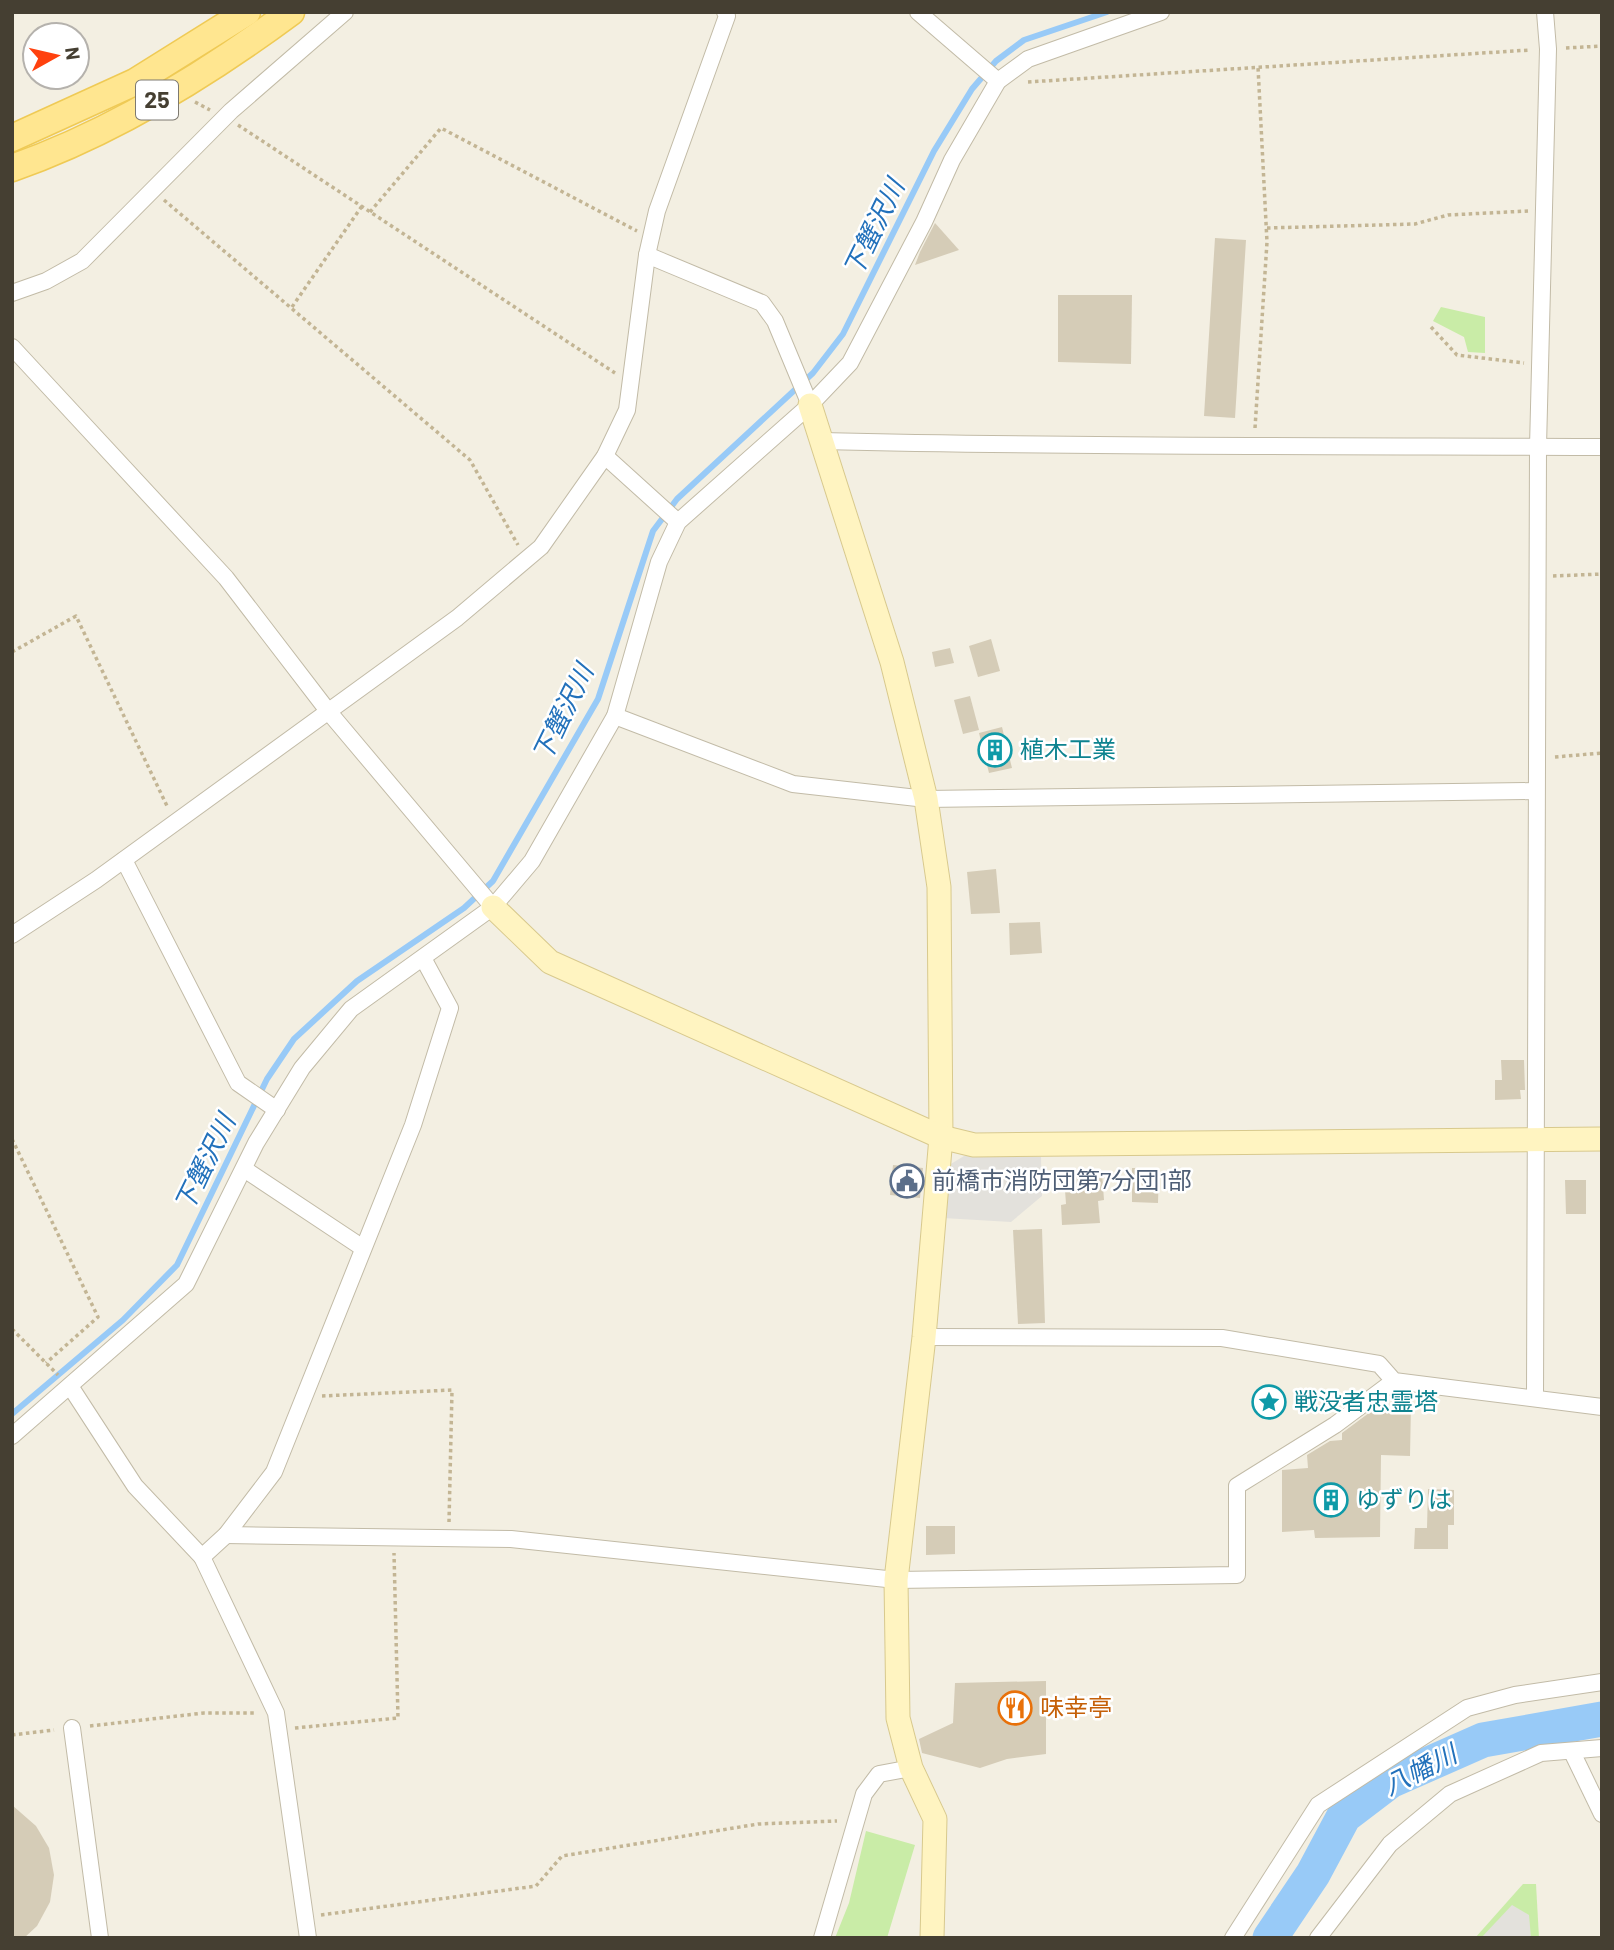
<svg xmlns="http://www.w3.org/2000/svg" width="1614" height="1950" font-family="Barlow,'Noto Sans JP',sans-serif">
<style>
.green{fill:#c9eca7}
.parking{fill:#e3e1dc}
.lines{fill:none;stroke-linecap:round;stroke-linejoin:round}
.stream{stroke:#98caf7;stroke-width:6}
.river{stroke:#98caf7;stroke-width:35}
.building{fill:#d5ccb7}
.street-casing{stroke:#c2bba7;stroke-width:18}
.secondary-casing{stroke:#d8c98d;stroke-width:25}
.primary-casing{stroke:#efca55;stroke-width:29}
.path{stroke:#c3b594;stroke-width:3.5;stroke-dasharray:3.5 3.5;stroke-linecap:butt}
.street{stroke:#fff;stroke-width:16}
.secondary{stroke:#fff4c1;stroke-width:23}
.primary{stroke:#ffe690;stroke-width:26}
.labels{text-anchor:middle;stroke-width:5;stroke-linejoin:round;paint-order:stroke}
.shield{fill:#fff;stroke:#7d7970;stroke-width:2}
.shield-label{font-size:23px;font-weight:bold;fill:#453f32}
.culture-label{font-size:24px;fill:#0d838f;stroke:#fff;text-anchor:start}
.service-label{font-size:24px;fill:#4e5e75;stroke:#fff;text-anchor:start}
.food-label{font-size:24px;fill:#c56008;stroke:#fff;text-anchor:start}
.water-label{font-size:26px;font-style:italic;fill:#2271bb;stroke:#fff}
</style>
<rect width="100%" height="100%" fill="#f3efe2"/>
<g class="green">
<path d="M 1441,307 L 1485,317 L 1485,353 L 1468,352 L 1464,337 L 1433,321 Z"/>
<path d="M 866,1831 L 915,1845 L 887,1938 L 835,1938 L 849,1903 Z"/>
<path d="M 1523,1884 L 1536,1884 L 1539,1938 L 1475,1938 Z"/>
</g>
<g class="parking">
<path d="M 964,1156 L 1041,1157 L 1042,1196 L 1011,1222 L 943,1218 L 946,1167 Z"/>
<path d="M 1512,1905 L 1529,1915 L 1531,1938 L 1481,1938 Z"/>
</g>
<g class="lines">
<path class="stream" d="M 12,1414 L 123,1320 L 177,1265 L 267,1079 L 294,1039 L 357,981 L 464,908 L 493,881 L 598,699 L 653,531 L 677,499 L 813,373 L 843,334 L 934,151 L 972,89 L 996,61 L 1024,40 L 1107,12"/>
<path class="river" d="M 1270,1938 L 1313,1874 L 1344,1816 L 1390,1781 L 1483,1740 L 1602,1719"/>
</g>
<g class="building">
<path d="M 935,223 L 959,250 L 915,265 L 920,252 Z"/>
<path d="M 1215,238 L 1246,240 L 1235,418 L 1204,416 Z"/>
<path d="M 1058,295 L 1132,295 L 1131,364 L 1058,362 Z"/>
<path d="M 991,639 L 1000,671 L 978,677 L 969,646 Z"/>
<path d="M 950,648 L 954,663 L 935,667 L 932,652 Z"/>
<path d="M 970,696 L 979,730 L 963,734 L 954,700 Z"/>
<path d="M 1002,727 L 1012,768 L 989,773 L 979,733 Z"/>
<path d="M 996,869 L 1000,913 L 971,914 L 967,872 Z"/>
<path d="M 1040,922 L 1042,953 L 1010,955 L 1009,923 Z"/>
<path d="M 1501,1060 L 1524,1060 L 1525,1090 L 1520,1090 L 1521,1099 L 1495,1100 L 1495,1080 L 1502,1080 Z"/>
<path d="M 893,1165 L 923,1168 L 920,1198 L 890,1195 Z"/>
<path d="M 1132,1168 L 1159,1168 L 1158,1203 L 1132,1202 Z"/>
<path d="M 1102,1173 L 1104,1200 L 1098,1201 L 1100,1223 L 1062,1225 L 1061,1205 L 1066,1204 L 1064,1176 Z"/>
<path d="M 1565,1180 L 1586,1180 L 1586,1214 L 1566,1214 Z"/>
<path d="M 1042,1229 L 1045,1323 L 1018,1324 L 1013,1230 Z"/>
<path d="M 1391,1403 L 1411,1404 L 1410,1456 L 1381,1455 L 1380,1537 L 1315,1538 L 1314,1530 L 1282,1532 L 1282,1470 L 1308,1468 L 1307,1455 L 1330,1441 L 1342,1440 L 1342,1433 L 1373,1410 L 1391,1409 Z"/>
<path d="M 1428,1489 L 1454,1490 L 1454,1525 L 1448,1525 L 1448,1549 L 1414,1549 L 1415,1528 L 1427,1528 Z"/>
<path d="M 926,1526 L 955,1526 L 955,1554 L 926,1555 Z"/>
<path d="M 1046,1681 L 1046,1754 L 1007,1759 L 980,1768 L 922,1753 L 919,1739 L 953,1723 L 955,1683 Z"/>
<path d="M 12,1805 L 36,1826 L 49,1848 L 54,1875 L 50,1902 L 37,1926 L 24,1938 L 12,1938 Z"/>
</g>
<g class="lines">
<defs>
<g id="street">
<path d="M 918,12 L 998,81"/>
<path d="M 647,255 L 762,303 L 775,321 L 810,405"/>
<path d="M 12,293 L 46,281 L 82,261 L 231,111 L 345,12"/>
<path d="M 12,347 L 226,578 L 328,711 L 493,907"/>
<path d="M 821,441 C 1081,447 1342,446 1602,447"/>
<path d="M 605,456 L 678,522"/>
<path d="M 615,716 L 793,784 L 926,799 L 1535,791"/>
<path d="M 124,860 L 238,1083 L 277,1110"/>
<path d="M 12,935 L 96,880 L 457,618 L 541,547 L 605,456 L 627,410 L 647,255 L 657,211 L 727,16 L 725,12"/>
<path d="M 244,1169 L 363,1248"/>
<path d="M 924,1337 L 1222,1338 L 1379,1364 L 1394,1381 L 1602,1407"/>
<path d="M 70,1386 L 135,1486 L 202,1557 L 226,1535 L 274,1472 L 413,1125 L 450,1008 L 423,958"/>
<path d="M 1535,1397 L 1538,447 L 1548,49 L 1545,12"/>
<path d="M 12,1436 L 186,1284 L 256,1143 L 302,1068 L 351,1009 L 493,907 L 532,861 L 615,716 L 659,562 L 678,522 L 810,405 L 850,363 L 924,222 L 952,160 L 998,81 L 1028,59 L 1161,12"/>
<path d="M 226,1535 L 511,1539 L 896,1580 L 1237,1575 L 1237,1486 L 1335,1425 L 1394,1381"/>
<path d="M 202,1557 L 276,1713 L 308,1938"/>
<path d="M 72,1728 L 100,1938"/>
<path d="M 1572,1752 L 1602,1814"/>
<path d="M 822,1938 L 864,1794 L 879,1774 L 911,1768"/>
<path d="M 1233,1938 L 1318,1805 L 1467,1708 L 1515,1695 L 1602,1682"/>
<path d="M 1318,1938 L 1390,1844 L 1450,1794 L 1541,1753 L 1602,1748"/>
</g>
<g id="secondary">
<path d="M 810,405 L 892,662 L 926,799 L 939,887 L 941,1137 L 924,1337 L 896,1580 L 898,1718 L 911,1768 L 935,1819 L 932,1938"/>
<path d="M 493,907 L 550,962 L 941,1137 L 974,1145 L 1602,1139"/>
</g>
<g id="primary">
<path d="M 12,138 L 135,82 L 247,12"/>
<path d="M 12,168 C 112,133 206,75 291,12"/>
</g>
</defs>
<use href="#street" class="street-casing"/>
<use href="#secondary" class="secondary-casing"/>
<use href="#primary" class="primary-casing"/>
<g class="path">
<path d="M 1566,48 L 1602,46"/>
<path d="M 1028,82 L 1530,50"/>
<path d="M 195,102 L 210,110"/>
<path d="M 238,125 L 615,373"/>
<path d="M 164,200 L 470,460 L 518,545"/>
<path d="M 370,212 L 441,128 L 637,231"/>
<path d="M 1267,228 L 1415,224 L 1448,215 L 1528,211"/>
<path d="M 292,307 L 362,206"/>
<path d="M 1431,327 L 1457,355 L 1524,363"/>
<path d="M 1255,428 L 1267,242 L 1258,67"/>
<path d="M 1553,576 L 1602,574"/>
<path d="M 12,652 L 76,616 L 168,808"/>
<path d="M 1555,757 L 1602,753"/>
<path d="M 12,1139 L 98,1317 L 46,1363"/>
<path d="M 12,1329 L 58,1375"/>
<path d="M 322,1396 L 452,1390 L 449,1522"/>
<path d="M 90,1726 L 204,1713 L 257,1713"/>
<path d="M 295,1728 L 398,1718 L 394,1553"/>
<path d="M 12,1735 L 54,1730"/>
<path d="M 321,1915 L 536,1886 L 562,1856 L 758,1824 L 837,1821"/>
</g>
<use href="#street" class="street"/>
<use href="#secondary" class="secondary"/>
<use href="#primary" class="primary"/>
</g>
<defs>
<symbol id="building-ring" viewBox="-11 -11 22 22"><circle r="9.5" fill="#fff" stroke="#0f9aa8" stroke-width="1.5"/><path d="M-4-6H4V6H1V3H-1V6H-4ZM-2.5-4.3h1.7v1.8h-1.7ZM.8-4.3h1.7v1.8H.8ZM-2.5-1h1.7V.8h-1.7ZM.8-1h1.7V.8H.8Z" fill="#0f9aa8"/></symbol>
<symbol id="civic-ring" viewBox="-11 -11 22 22"><circle r="9.5" fill="#fff" stroke="#5c6f8a" stroke-width="1.5"/><path d="M-.6-6.5H3V-4.5H.6V-3L4-1V1h2V6H-6V1h2V-1L-.6-3ZM-1.2 2.5V6h2.4V2.5Z" fill="#5c6f8a"/></symbol>
<symbol id="sight-ring" viewBox="-11 -11 22 22"><circle r="9.5" fill="#fff" stroke="#0f9aa8" stroke-width="1.5"/><path d="M0-6L1.8-2.2L6-1.7L2.9 1.2L3.7 5.4L0 3.3L-3.7 5.4L-2.9 1.2L-6-1.7L-1.8-2.2Z" fill="#0f9aa8"/></symbol>
<symbol id="restaurant-ring" viewBox="-11 -11 22 22"><circle r="9.5" fill="#fff" stroke="#e8710a" stroke-width="1.5"/><path d="M-5-6h1v4h1v-4h1v4h1v-4h1v5L-1.5 .5V6h-2V.5L-5-1ZM5-6V6H3V1.5H1.5Q1.5-4 5-6Z" fill="#e8710a"/></symbol>
</defs>
<g fill-rule="evenodd">
<use href="#building-ring" x="976" y="731" width="38" height="38"/>
<use href="#civic-ring" x="888" y="1162" width="38" height="38"/>
<use href="#sight-ring" x="1250" y="1383" width="38" height="38"/>
<use href="#building-ring" x="1312" y="1481" width="38" height="38"/>
<use href="#restaurant-ring" x="996" y="1689" width="38" height="38"/>
</g>
<g class="labels">
<rect class="shield" x="136" y="80.5" width="42" height="39" rx="5"/>
<g class="shield-label">
<text x="157" y="108">25</text>
</g>
<g class="culture-label">
<text x="1020" y="758">植木工業</text>
<text x="1294" y="1410">戦没者忠霊塔</text>
<text x="1356" y="1508">ゆずりは</text>
</g>
<g class="service-label">
<text x="932" y="1189">前橋市消防団第7分団1部</text>
</g>
<g class="food-label">
<text x="1040" y="1716">味幸亭</text>
</g>
<g class="water-label">
<text transform="translate(874 228) rotate(-64)" y="9">下蟹沢川</text>
<text transform="translate(563 713) rotate(-64)" y="9">下蟹沢川</text>
<text transform="translate(205 1163) rotate(-64)" y="9">下蟹沢川</text>
<text transform="translate(1420 1770) rotate(-27)" y="9">八幡川</text>
</g>
</g>
<rect width="1614" height="1950" fill="none" stroke="#453f32" stroke-width="28"/>
<g transform="translate(56 56) rotate(82)"><circle r="33" fill="#ffffff" stroke="#b5b2ad" stroke-width="2"/>
<path d="M0-5L12 26L0 18L-12 26Z" fill="#ff410e"/>
<text y="-10" font-size="19" font-weight="bold" text-anchor="middle" fill="#453f32">N</text>
</g>
</svg>
